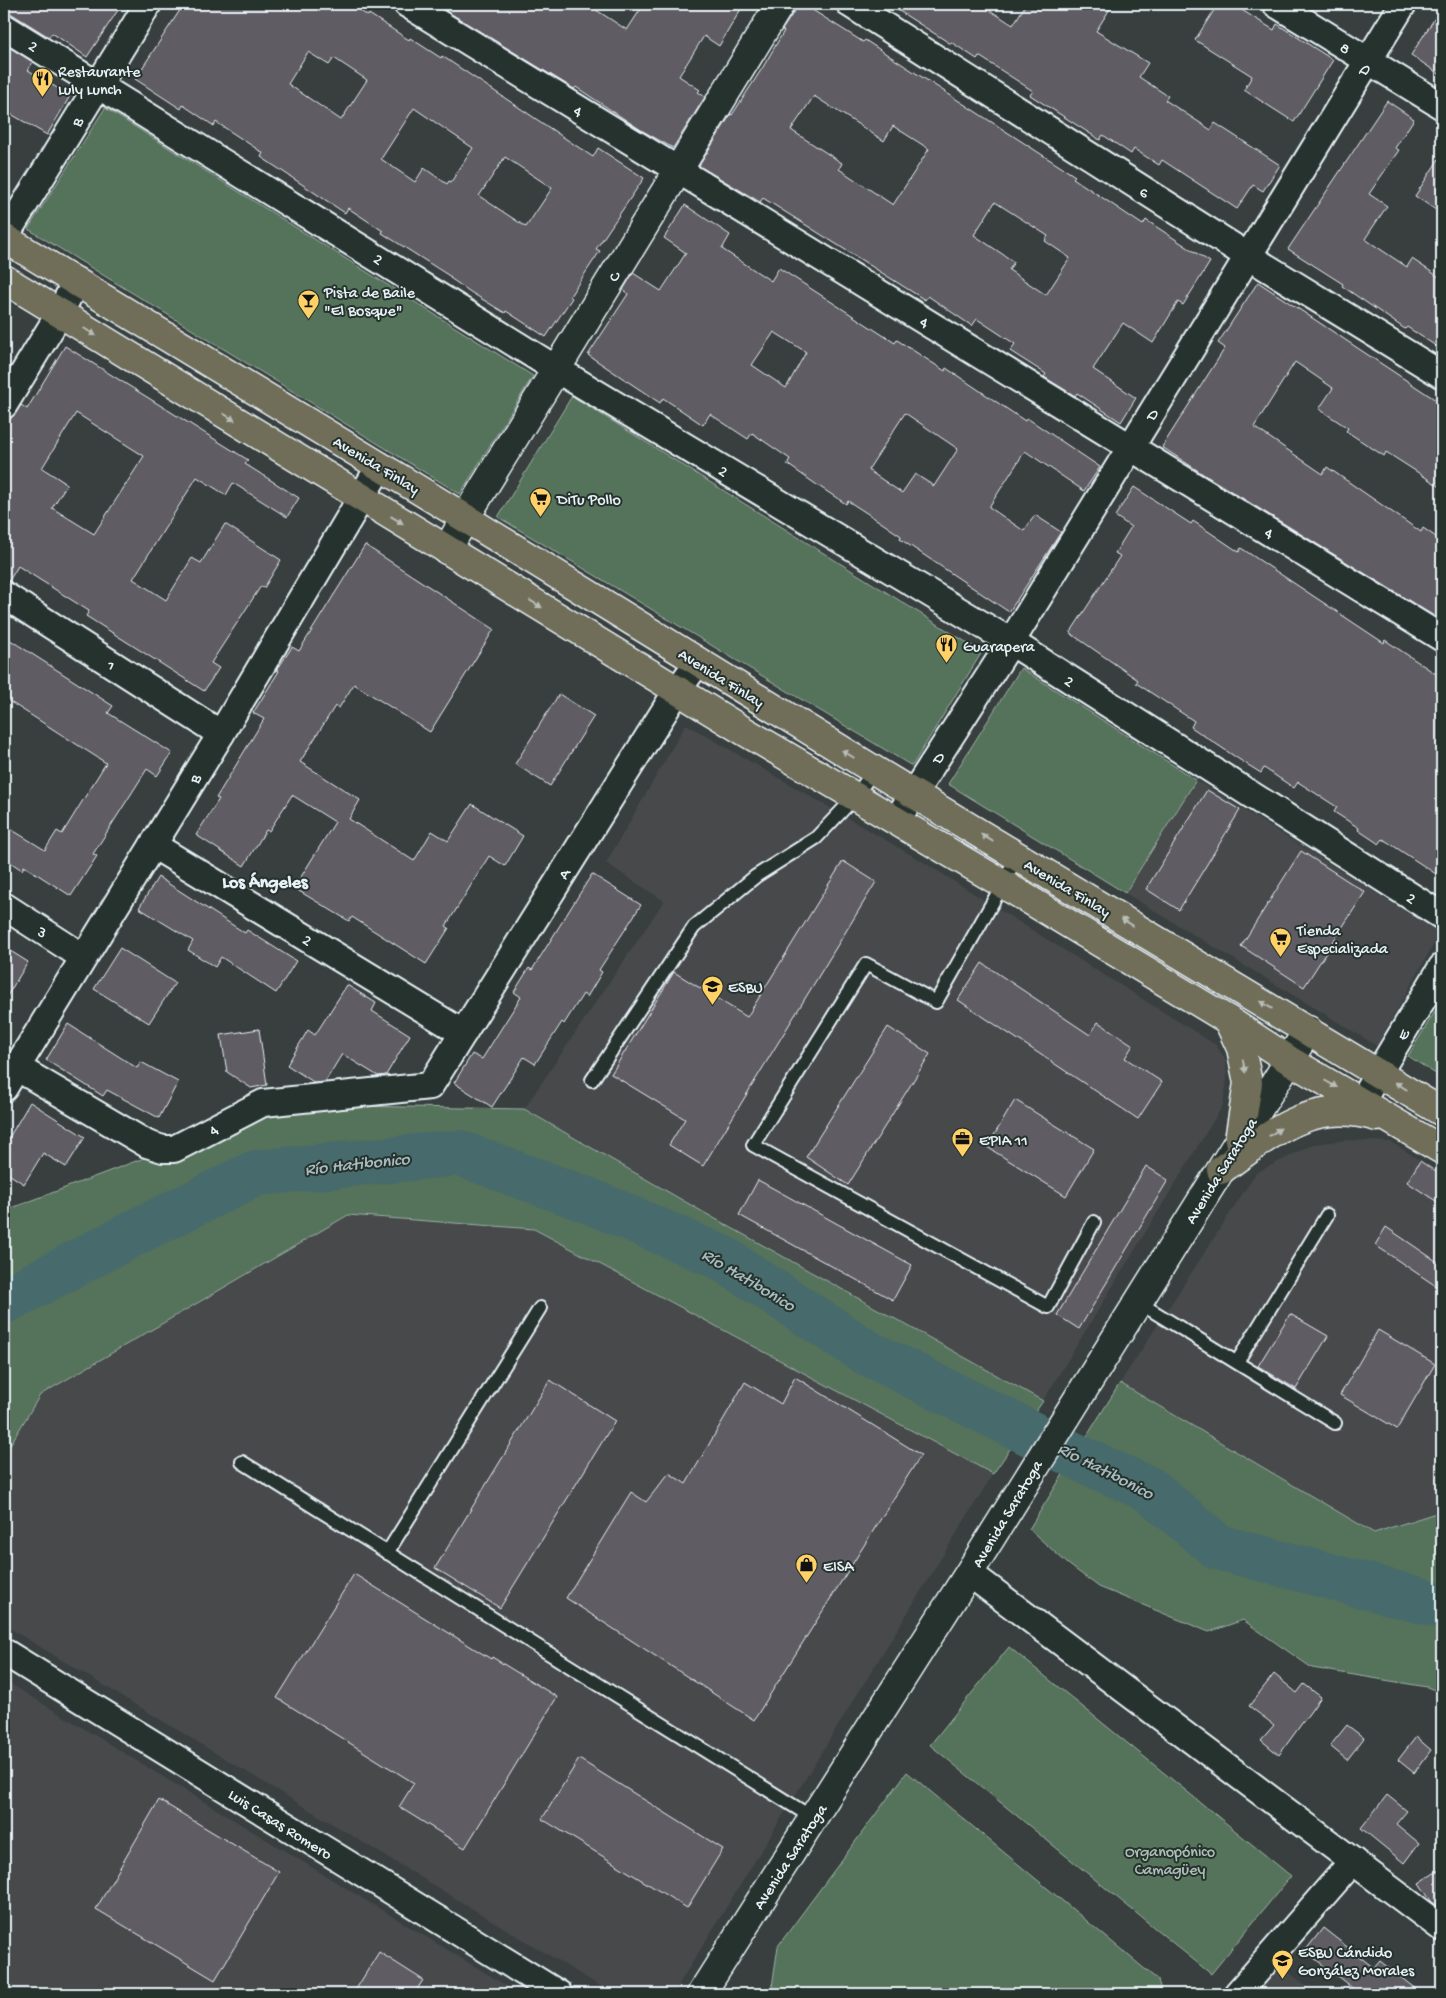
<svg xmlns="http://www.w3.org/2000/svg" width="1446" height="1998" font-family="'Gochi Hand',sans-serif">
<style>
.built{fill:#474a4c}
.green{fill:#54725a;stroke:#9eb2a9}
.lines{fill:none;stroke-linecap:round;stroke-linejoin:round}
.river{stroke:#476b6c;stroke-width:46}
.building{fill:#615b64;stroke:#e8f1f8;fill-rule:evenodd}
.service-casing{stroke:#e8f1f8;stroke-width:16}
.minor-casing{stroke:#e8f1f8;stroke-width:30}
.tertiary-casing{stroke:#e8f1f8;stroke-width:31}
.secondary-casing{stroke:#e8f1f8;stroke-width:31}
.primary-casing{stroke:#e8f1f8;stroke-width:31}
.service{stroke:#26332d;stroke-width:12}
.minor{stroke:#26332d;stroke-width:26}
.tertiary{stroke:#26332d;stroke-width:28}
.secondary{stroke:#26332d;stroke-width:28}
.primary{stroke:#706e59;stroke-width:28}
.oneway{fill:#b8bdb8}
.labels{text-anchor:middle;stroke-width:4;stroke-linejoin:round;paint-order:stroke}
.street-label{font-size:16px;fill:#e8f1f8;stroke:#26332d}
.poi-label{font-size:16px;fill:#e8f1f8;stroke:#26332d;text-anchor:start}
.park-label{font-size:16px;fill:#adbeb9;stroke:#26332d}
.neighbourhood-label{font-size:18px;font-weight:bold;fill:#e8f1f8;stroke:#26332d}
.water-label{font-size:18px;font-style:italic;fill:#a8bbc0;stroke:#26332d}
</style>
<rect width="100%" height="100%" fill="#383f3e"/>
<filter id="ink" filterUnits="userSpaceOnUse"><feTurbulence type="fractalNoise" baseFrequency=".02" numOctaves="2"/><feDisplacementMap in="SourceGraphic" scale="10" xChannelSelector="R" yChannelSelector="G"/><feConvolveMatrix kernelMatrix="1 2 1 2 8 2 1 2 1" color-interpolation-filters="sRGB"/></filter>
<g filter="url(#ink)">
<g class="built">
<path d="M 686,724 L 920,860 L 1216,1045 L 1226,1060 L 1227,1080 L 1223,1105 L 1043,1401 L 703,1212 L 524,1109 L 664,901 L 606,863 Z"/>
<path d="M 1196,780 L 1440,933 L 1377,1046 L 1125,893 Z"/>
<path d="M 1346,1140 L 1391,1142 L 1442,1174 L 1442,1511 L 1374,1533 L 1120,1383 L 1256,1173 L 1314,1144 Z"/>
<path d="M 348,1215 L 534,1229 L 993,1474 L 673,1994 L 613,1994 L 4,1625 L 4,1455 L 40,1395 Z"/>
<path d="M 4,1680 L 520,1994 L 4,1994 Z"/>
<path d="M 1278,1964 L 1317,1994 L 1254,1994 Z"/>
</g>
<g class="green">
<path d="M 105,108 L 533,376 L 460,494 L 28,229 Z"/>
<path d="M 572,396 L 982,652 L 912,766 L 498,517 Z"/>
<path d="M 1021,668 L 1196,780 L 1125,893 L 948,784 Z"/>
<path d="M 1442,1000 L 1442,1078 L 1408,1056 Z"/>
<path d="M 284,1105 L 524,1109 L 703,1212 L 1043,1401 L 993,1474 L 534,1229 L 348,1215 L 40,1395 L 4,1455 L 4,1211 Z"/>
<path d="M 1120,1383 L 1374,1533 L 1442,1511 L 1442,1693 L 1427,1687 L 1312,1668 L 1243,1620 L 1209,1632 L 1099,1587 L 1068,1564 L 1029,1529 Z"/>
<path d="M 1009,1647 L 1291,1876 L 1211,1974 L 930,1745 Z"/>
<path d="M 907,1772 L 1158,1980 L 1162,1994 L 771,1994 L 778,1946 Z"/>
</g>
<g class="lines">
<path class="river" d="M 4,1301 L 136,1232 L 256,1173 L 459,1153 L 590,1201 L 722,1258 L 866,1352 L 1086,1461 L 1150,1490 L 1218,1547 L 1442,1606"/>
</g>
<g class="building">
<path d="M 4,4 L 122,4 L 87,57 L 52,33 L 49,37 L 12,14 L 4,12 Z"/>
<path d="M 184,4 L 350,4 L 368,16 L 369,14 L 409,40 L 410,38 L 441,58 L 442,56 L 593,157 L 598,148 L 644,178 L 596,249 L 600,251 L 570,296 L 572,298 L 546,337 L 506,311 L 505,313 L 472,293 L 450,278 L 451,277 L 382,233 L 383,231 L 348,208 L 345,213 L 261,157 L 263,153 L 216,122 L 214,126 L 183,105 L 181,109 L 135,79 ZM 308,52 L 329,65 L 334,58 L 367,80 L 341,120 L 288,84 ZM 414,108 L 473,148 L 451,182 L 449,181 L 447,184 L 424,168 L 415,182 L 381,159 ZM 505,157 L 552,188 L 526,227 L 479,196 Z"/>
<path d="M 435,4 L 587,4 L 627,30 L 644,4 L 744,4 L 719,46 L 704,36 L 679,76 L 700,90 L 698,92 L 705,97 L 673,148 L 641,130 L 576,87 L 574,89 Z"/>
<path d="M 799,4 L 803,4 L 863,42 L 865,40 L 891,57 L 1075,176 L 1073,178 L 1143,225 L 1146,220 L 1210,262 L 1183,305 L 1178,302 L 1153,343 L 1123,323 L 1093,369 L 1136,398 L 1121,422 L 1077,393 L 1075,396 L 1044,377 L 1046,374 L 1010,351 L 1015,344 L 977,319 L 972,326 L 928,296 L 925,300 L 763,198 L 760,202 L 699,166 L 731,114 L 732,115 L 763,67 L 784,31 L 782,30 ZM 814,96 L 884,141 L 893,126 L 929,149 L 893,205 L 839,169 L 842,163 L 791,130 ZM 995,202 L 1048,236 L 1045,241 L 1070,258 L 1046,295 L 1009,270 L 1014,262 L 974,235 Z"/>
<path d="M 888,4 L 980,4 L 1013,25 L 1026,4 L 1113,4 L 1096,31 L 1148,63 L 1139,77 L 1168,96 L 1165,100 L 1211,130 L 1215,123 L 1280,165 L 1263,191 L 1253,185 L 1237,209 L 1162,160 L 1159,165 L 1134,149 L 1131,154 L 1103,135 L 1100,140 L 1030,95 L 1033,91 L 979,56 L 977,59 L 951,42 L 951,44 Z"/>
<path d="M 1218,4 L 1232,4 L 1274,30 L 1277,24 L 1333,60 L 1294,122 L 1244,90 L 1252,76 L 1195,40 Z"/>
<path d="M 1442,7 L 1442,76 L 1411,55 Z"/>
<path d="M 4,44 L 33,62 L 28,70 L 70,96 L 47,135 L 4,110 Z"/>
<path d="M 1387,101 L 1414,119 L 1395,148 L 1399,150 L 1369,194 L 1387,206 L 1365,239 L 1407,267 L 1412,259 L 1442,279 L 1442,350 L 1407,327 L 1405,329 L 1342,286 L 1343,284 L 1288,249 Z"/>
<path d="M 1442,154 L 1442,214 L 1415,196 Z"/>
<path d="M 685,205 L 730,235 L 722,249 L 771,281 L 779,268 L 895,343 L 897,340 L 945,371 L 946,368 L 1025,421 L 1027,418 L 1100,467 L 1084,491 L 1025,451 L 989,507 L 1024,531 L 1035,515 L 1061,532 L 1009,612 L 900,539 L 901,536 L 882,523 L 848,501 L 846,504 L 817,485 L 787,464 L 790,459 L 752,433 L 748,439 L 710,414 L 703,425 L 663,398 L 660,403 L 588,355 L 628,294 L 623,290 L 633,273 L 661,291 L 686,253 L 664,238 ZM 774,332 L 806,352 L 786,388 L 752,365 ZM 905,413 L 958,449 L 934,486 L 915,474 L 902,493 L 868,470 Z"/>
<path d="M 1258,282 L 1442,404 L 1442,488 L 1386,452 L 1384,456 L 1346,431 L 1348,428 L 1319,409 L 1333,388 L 1295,362 L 1254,427 L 1323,474 L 1327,467 L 1421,532 L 1423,528 L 1442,541 L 1442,621 L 1203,474 L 1162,447 L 1225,348 L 1218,343 Z"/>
<path d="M 65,346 L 248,460 L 245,464 L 299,498 L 287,517 L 233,483 L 226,495 L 197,477 L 133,579 L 166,600 L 192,558 L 201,563 L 225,524 L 281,560 L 264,588 L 261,586 L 211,663 L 219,668 L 204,691 L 86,616 L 89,611 L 18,566 L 9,581 L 4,580 L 4,428 L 21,405 L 27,409 ZM 76,413 L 144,456 L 94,534 L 52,508 L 67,484 L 42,468 Z"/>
<path d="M 1134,487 L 1191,524 L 1193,521 L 1239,552 L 1241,548 L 1384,643 L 1385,640 L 1442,678 L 1442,878 L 1383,839 L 1379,844 L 1358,830 L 1359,828 L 1334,812 L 1337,807 L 1298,782 L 1294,788 L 1264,768 L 1261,773 L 1240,760 L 1191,727 L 1194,721 L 1136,683 L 1138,680 L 1070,633 L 1120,556 L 1115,553 L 1131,527 L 1115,516 Z"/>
<path d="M 365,545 L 494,629 L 430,732 L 354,684 L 339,708 L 335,706 L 300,762 L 360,800 L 349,819 L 414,861 L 432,831 L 448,841 L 472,804 L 523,836 L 505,866 L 489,856 L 446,926 L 449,928 L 426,964 L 352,917 L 349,921 L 294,888 L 335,822 L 292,795 L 269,831 L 266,830 L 244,866 L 196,835 L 219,799 L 216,798 L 264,719 L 253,713 L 279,671 L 277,670 L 292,647 L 299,651 Z"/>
<path d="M 4,636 L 113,706 L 108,713 L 172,753 L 157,776 L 147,769 L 93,854 L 97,856 L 71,896 L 24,866 L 22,870 L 4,858 L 4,825 L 45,850 L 57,831 L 62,834 L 106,763 L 4,698 Z"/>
<path d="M 559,694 L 594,716 L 550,786 L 515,764 Z"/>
<path d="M 1207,790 L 1240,810 L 1179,910 L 1146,889 Z"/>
<path d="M 1301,851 L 1365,892 L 1304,987 L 1241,946 Z"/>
<path d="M 843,861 L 876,882 L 703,1166 L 669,1145 L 685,1119 L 611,1074 L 674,972 L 747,1017 Z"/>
<path d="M 592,874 L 641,905 L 599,970 L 602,972 L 587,997 L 583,994 L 564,1024 L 562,1022 L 535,1064 L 524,1057 L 492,1107 L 454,1083 L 472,1054 L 482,1059 L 521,997 L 514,992 L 529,968 L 532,970 Z"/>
<path d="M 158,877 L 245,933 L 247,930 L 296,961 L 276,993 L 221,957 L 215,967 L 188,950 L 193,941 L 139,908 Z"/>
<path d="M 4,947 L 28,962 L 4,1001 Z"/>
<path d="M 120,948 L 175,983 L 149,1023 L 94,989 Z"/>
<path d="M 982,963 L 1090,1035 L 1098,1022 L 1133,1045 L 1125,1058 L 1162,1082 L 1138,1119 L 958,1000 Z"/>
<path d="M 347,985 L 376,1003 L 372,1011 L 410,1035 L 386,1075 L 378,1076 L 342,1054 L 325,1082 L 315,1083 L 287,1065 L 308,1030 L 315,1035 Z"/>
<path d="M 68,1024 L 137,1068 L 141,1062 L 178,1082 L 159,1118 L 107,1090 L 103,1096 L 46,1060 Z"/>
<path d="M 888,1027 L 930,1054 L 848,1185 L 806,1157 Z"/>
<path d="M 259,1029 L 267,1085 L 251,1088 L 227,1072 L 221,1035 Z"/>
<path d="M 1015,1100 L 1094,1149 L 1066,1196 L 987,1147 Z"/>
<path d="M 30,1102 L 85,1137 L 66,1167 L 43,1153 L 24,1184 L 4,1171 L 4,1146 Z"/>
<path d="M 1420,1161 L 1442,1176 L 1442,1205 L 1407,1182 Z"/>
<path d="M 1146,1166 L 1168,1180 L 1079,1329 L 1057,1315 Z"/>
<path d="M 758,1180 L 912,1265 L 893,1300 L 739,1215 Z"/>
<path d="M 1386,1227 L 1442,1265 L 1442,1290 L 1375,1245 Z"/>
<path d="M 1290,1314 L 1328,1336 L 1296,1389 L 1258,1366 Z"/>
<path d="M 1378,1330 L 1435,1364 L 1397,1429 L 1340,1395 Z"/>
<path d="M 795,1377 L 921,1455 L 754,1720 L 566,1598 L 631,1492 L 646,1502 L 669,1473 L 686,1484 L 745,1382 L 781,1404 Z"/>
<path d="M 550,1380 L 615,1421 L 500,1608 L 435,1568 Z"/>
<path d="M 354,1574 L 491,1659 L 492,1657 L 557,1697 L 465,1848 L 399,1807 L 414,1783 L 277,1698 Z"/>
<path d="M 1274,1674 L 1297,1693 L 1304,1684 L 1321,1697 L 1279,1755 L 1261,1740 L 1274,1725 L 1249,1706 Z"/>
<path d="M 1347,1725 L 1364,1738 L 1347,1760 L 1330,1746 Z"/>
<path d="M 1416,1737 L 1431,1750 L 1414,1773 L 1398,1760 Z"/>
<path d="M 579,1759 L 723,1849 L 687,1908 L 542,1819 Z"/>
<path d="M 1387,1795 L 1407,1811 L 1396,1824 L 1419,1843 L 1404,1863 L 1361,1828 Z"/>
<path d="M 159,1800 L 279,1872 L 215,1980 L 96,1909 Z"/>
<path d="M 1442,1868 L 1442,1909 L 1431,1901 L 1419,1883 Z"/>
<path d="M 1323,1928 L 1374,1968 L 1380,1961 L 1422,1994 L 1360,1994 L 1305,1951 Z"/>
<path d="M 379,1952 L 423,1980 L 414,1994 L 353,1994 Z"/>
</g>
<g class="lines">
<defs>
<g id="service">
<path d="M 1017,856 L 1003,884 L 936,1002 L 866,964 L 753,1145 L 1048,1307 L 1094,1222"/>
<path d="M 592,1080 L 694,927 L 756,876 L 816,838 L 855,797 L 874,770"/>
<path d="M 1138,1302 L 1335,1423"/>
<path d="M 1237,1362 L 1327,1215"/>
<path d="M 242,1462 L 813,1818"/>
<path d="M 387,1553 L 540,1308"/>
</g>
<g id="minor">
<path d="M 407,4 L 1442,638"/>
<path d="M 850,4 L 1248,256 L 1442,375"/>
<path d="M 1276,4 L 1442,106"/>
<path d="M 4,27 L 556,369 L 1011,642 L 1442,916"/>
<path d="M 4,238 L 148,4"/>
<path d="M 4,405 L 60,313 L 76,281"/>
<path d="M 4,595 L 221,734"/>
<path d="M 896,821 L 1011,642 L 1403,4"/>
<path d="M 153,845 L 463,1033"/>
<path d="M 4,906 L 83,957"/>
<path d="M 16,1067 L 147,1144 L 163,1149 L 174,1149 L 263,1103 L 430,1086 L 677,691 L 698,662"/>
<path d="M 4,1088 L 221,734 L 380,466"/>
<path d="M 1361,1102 L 1442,967"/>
<path d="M 969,1573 L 1442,1928"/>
<path d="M 4,1652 L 559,1994"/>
<path d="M 1237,1994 L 1353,1861"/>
</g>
<path id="tertiary" d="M 447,550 L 465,518 L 780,4"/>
<path id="secondary" d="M 701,1994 L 969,1573 L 1308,1030"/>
<g id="primary">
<path d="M 4,238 L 465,518 L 874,770 L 1442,1112"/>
<path d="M 4,279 L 744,731 L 1003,884 L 1228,1020 L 1289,1060 L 1442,1150"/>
<path d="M 1228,1020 L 1241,1048 L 1248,1083 L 1239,1140"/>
<path d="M 1221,1170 C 1271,1134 1311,1097 1377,1117"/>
</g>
</defs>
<use href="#service" class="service-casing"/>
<use href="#minor" class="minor-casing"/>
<use href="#tertiary" class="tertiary-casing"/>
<use href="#secondary" class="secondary-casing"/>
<use href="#primary" class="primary-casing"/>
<use href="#service" class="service"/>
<use href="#minor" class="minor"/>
<use href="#tertiary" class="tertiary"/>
<use href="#secondary" class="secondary"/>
<use href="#primary" class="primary"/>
</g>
<defs><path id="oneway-solid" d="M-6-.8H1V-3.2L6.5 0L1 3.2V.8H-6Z" transform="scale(1.25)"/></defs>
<g class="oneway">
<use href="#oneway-solid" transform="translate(90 332) rotate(32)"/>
<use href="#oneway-solid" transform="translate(229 417) rotate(32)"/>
<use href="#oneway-solid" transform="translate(397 520) rotate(31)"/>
<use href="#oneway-solid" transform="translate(536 604) rotate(31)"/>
<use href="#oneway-solid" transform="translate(848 754) rotate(-148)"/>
<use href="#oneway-solid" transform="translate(987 838) rotate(-149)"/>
<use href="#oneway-solid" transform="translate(1127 922) rotate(-149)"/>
<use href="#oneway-solid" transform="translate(1266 1005) rotate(-149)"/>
<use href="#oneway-solid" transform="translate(1244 1066) rotate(79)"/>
<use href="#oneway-solid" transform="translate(1331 1084) rotate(30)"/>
<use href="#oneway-solid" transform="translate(1401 1086) rotate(-148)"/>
<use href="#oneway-solid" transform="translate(1275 1132) rotate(-33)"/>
</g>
</g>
<defs>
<symbol id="restaurant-pin" viewBox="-11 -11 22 30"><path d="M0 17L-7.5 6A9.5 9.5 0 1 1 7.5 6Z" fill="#ffd166" stroke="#26332d"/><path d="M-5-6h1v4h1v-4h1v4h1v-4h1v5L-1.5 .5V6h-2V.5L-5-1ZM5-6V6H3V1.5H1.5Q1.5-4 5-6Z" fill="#111"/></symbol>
<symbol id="bar-pin" viewBox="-11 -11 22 30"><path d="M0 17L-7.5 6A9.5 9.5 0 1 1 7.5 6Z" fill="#ffd166" stroke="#26332d"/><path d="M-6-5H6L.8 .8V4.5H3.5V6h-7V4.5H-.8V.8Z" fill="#111"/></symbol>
<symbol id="supermarket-pin" viewBox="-11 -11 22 30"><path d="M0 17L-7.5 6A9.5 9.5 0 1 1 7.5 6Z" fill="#ffd166" stroke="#26332d"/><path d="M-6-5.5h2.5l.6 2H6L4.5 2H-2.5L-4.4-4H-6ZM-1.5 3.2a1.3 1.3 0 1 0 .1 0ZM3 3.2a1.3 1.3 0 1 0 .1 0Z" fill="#111"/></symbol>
<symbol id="school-pin" viewBox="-11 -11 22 30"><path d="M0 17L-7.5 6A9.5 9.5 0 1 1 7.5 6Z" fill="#ffd166" stroke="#26332d"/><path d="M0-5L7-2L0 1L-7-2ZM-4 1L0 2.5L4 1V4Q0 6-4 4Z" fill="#111"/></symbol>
<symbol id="office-pin" viewBox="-11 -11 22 30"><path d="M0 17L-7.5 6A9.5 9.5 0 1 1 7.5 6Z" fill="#ffd166" stroke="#26332d"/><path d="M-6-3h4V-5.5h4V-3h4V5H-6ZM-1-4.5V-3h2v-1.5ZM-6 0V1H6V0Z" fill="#111"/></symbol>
<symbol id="shop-pin" viewBox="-11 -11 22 30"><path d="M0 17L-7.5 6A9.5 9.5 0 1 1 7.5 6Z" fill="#ffd166" stroke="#26332d"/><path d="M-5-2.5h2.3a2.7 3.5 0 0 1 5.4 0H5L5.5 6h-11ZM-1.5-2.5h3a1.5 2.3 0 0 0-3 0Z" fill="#111"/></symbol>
</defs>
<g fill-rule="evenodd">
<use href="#restaurant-pin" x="30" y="66" width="25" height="34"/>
<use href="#bar-pin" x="296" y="288" width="25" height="34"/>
<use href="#supermarket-pin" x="528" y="486" width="25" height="34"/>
<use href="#restaurant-pin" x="934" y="632" width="25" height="34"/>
<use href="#supermarket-pin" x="1268" y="926" width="25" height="34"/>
<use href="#school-pin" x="700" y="974" width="25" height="34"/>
<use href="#office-pin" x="950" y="1126" width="25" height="34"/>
<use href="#shop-pin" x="794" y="1552" width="25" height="34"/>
<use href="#school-pin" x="1270" y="1948" width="25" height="34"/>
</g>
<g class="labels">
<g class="street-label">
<text transform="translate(34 45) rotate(31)" y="6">2</text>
<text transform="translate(1346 47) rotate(32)" y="6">8</text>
<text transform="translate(1363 69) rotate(-58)" y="6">D</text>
<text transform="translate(579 110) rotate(32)" y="6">4</text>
<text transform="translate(76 121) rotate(-58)" y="6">B</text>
<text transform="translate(1145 191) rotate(32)" y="6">6</text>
<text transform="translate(379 258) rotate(32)" y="6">2</text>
<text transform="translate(613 276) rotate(-58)" y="6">C</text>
<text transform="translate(925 321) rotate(31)" y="6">4</text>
<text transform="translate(1151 414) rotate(-58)" y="6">D</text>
<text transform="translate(377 464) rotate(31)" y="6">Avenida Finlay</text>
<text transform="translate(724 470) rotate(31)" y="6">2</text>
<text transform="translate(1270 532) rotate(32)" y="6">4</text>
<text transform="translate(112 664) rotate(33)" y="6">1</text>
<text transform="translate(722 677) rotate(32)" y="6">Avenida Finlay</text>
<text transform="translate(1070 680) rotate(32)" y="6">2</text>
<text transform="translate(937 757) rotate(-57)" y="6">D</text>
<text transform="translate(194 778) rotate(-59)" y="6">B</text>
<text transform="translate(563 873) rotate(-58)" y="6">A</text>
<text transform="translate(1068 887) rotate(31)" y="6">Avenida Finlay</text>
<text transform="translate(1412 897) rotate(32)" y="6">2</text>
<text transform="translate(43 931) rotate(33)" y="6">3</text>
<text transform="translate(308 939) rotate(31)" y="6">2</text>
<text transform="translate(1402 1034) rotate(-59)" y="6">E</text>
<text transform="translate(213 1129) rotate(-28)" y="6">4</text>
<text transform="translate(1220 1170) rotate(-58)" y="6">Avenida Saratoga</text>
<text transform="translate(1006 1513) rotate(-59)" y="6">Avenida Saratoga</text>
<text transform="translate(281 1823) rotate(32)" y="6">Luis Casas Romero</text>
<text transform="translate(789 1856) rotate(-57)" y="6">Avenida Saratoga</text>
</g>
<g class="poi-label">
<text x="58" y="76">Restaurante<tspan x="58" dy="18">Luly Lunch</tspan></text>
<text x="324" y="297">Pista de Baile<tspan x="324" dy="18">"El Bosque"</tspan></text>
<text x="557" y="504">DiTu Pollo</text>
<text x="963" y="651">Guarapera</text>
<text x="1297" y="935">Tienda<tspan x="1297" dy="18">Especializada</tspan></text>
<text x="728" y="992">ESBU</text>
<text x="979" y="1145">EPIA 11</text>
<text x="823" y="1571">EISA</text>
<text x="1298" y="1957">ESBU Cándido<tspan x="1298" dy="18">González Morales</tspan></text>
</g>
<g class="park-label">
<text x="1170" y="1856">Organopónico<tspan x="1170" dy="18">Camagüey</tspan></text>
</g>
<g class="neighbourhood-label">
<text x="265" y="887">Los Ángeles</text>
</g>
<g class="water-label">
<text transform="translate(357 1163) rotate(-6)" y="6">Río Hatibonico</text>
<text transform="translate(749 1279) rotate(31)" y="6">Río Hatibonico</text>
<text transform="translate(1106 1470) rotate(27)" y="6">Río Hatibonico</text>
</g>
</g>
<rect width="1446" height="1998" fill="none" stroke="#26332d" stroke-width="20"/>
<rect x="10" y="10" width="1426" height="1978" fill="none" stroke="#e8f1f8" stroke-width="2" filter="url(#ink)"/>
</svg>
